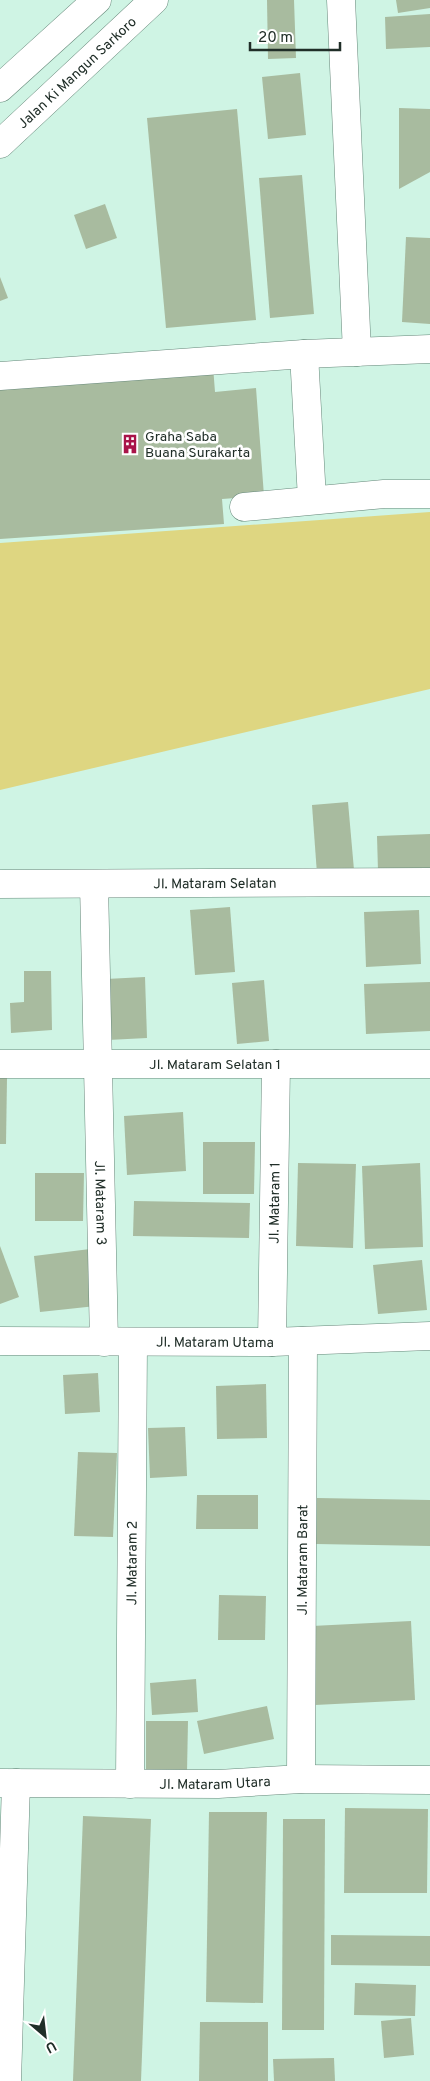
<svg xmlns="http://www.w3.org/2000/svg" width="430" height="2081" font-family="Overpass,sans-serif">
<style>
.green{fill:#ded681}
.building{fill:#a8bb9f}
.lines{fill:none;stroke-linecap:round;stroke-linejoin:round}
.minor-casing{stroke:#66887a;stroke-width:29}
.highway-casing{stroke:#66887a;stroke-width:29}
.minor{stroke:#fff;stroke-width:28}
.highway{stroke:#fff;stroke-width:28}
.labels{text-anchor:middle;stroke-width:5;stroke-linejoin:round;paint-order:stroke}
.street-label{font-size:14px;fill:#202e28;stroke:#fff}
.poi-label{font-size:14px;fill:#202e28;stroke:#fff;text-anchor:start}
</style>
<rect width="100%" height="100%" fill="#cff4e4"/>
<path class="green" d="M 430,512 L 430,689 L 0,790 L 0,543 Z"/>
<g class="building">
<path d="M 267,0 L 294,0 L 296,58 L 268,59 Z"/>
<path d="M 396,0 L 430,0 L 430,8 L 398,13 Z"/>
<path d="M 430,14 L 430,47 L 386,49 L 385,17 Z"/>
<path d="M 300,73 L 306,135 L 268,139 L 262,77 Z"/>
<path d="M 399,108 L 430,109 L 430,172 L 399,189 Z"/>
<path d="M 237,109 L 256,320 L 166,328 L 147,118 Z"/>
<path d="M 302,175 L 314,314 L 270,318 L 259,178 Z"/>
<path d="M 105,204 L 117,238 L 86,249 L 74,215 Z"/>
<path d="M 406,237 L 430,238 L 430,324 L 402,322 Z"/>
<path d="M 0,277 L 8,298 L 0,301 Z"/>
<path d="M 213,366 L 215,392 L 256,388 L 264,496 L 222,499 L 224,524 L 0,539 L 0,381 Z"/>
<path d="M 348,802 L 354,870 L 317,874 L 312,805 Z"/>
<path d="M 430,834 L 430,869 L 378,871 L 377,836 Z"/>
<path d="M 230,907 L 235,972 L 195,975 L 190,910 Z"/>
<path d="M 419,910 L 421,964 L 366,967 L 364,912 Z"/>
<path d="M 24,971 L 51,971 L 52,1030 L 11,1033 L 10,1003 L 24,1002 Z"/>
<path d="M 145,977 L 147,1038 L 108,1040 L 106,979 Z"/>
<path d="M 264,980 L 269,1041 L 237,1044 L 232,983 Z"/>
<path d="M 430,982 L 430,1031 L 366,1034 L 364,984 Z"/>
<path d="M 0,1078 L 7,1078 L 6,1144 L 0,1144 Z"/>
<path d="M 183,1112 L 186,1171 L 127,1175 L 124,1116 Z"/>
<path d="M 203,1142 L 255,1142 L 254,1194 L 203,1194 Z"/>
<path d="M 298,1163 L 356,1164 L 353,1248 L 296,1246 Z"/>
<path d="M 420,1163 L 423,1247 L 365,1249 L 362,1166 Z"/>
<path d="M 35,1173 L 84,1173 L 83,1221 L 35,1221 Z"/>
<path d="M 134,1201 L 250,1203 L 249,1238 L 133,1236 Z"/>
<path d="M 0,1246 L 19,1297 L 0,1304 Z"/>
<path d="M 90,1249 L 96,1306 L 40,1312 L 34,1256 Z"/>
<path d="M 422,1260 L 427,1310 L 378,1314 L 373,1265 Z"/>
<path d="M 98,1373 L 100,1412 L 65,1414 L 63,1375 Z"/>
<path d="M 266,1384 L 267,1438 L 217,1439 L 216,1386 Z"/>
<path d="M 185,1427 L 187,1476 L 150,1478 L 148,1428 Z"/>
<path d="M 78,1452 L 117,1453 L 113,1537 L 74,1536 Z"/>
<path d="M 197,1495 L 258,1495 L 258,1529 L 196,1529 Z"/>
<path d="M 317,1498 L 430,1500 L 430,1546 L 316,1544 Z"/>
<path d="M 219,1595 L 266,1596 L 265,1640 L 218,1640 Z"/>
<path d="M 411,1621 L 415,1700 L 315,1705 L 312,1626 Z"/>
<path d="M 196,1679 L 198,1712 L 152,1715 L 150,1683 Z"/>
<path d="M 267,1706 L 274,1739 L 204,1754 L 197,1721 Z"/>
<path d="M 146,1721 L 188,1721 L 187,1772 L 146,1772 Z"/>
<path d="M 345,1808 L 428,1809 L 427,1893 L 344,1893 Z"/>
<path d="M 209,1812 L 267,1812 L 263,2003 L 206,2002 Z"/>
<path d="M 83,1816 L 151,1819 L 141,2081 L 73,2081 Z"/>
<path d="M 283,1819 L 325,1819 L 324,2030 L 282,2030 Z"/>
<path d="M 331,1935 L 430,1936 L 430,1966 L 331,1965 Z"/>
<path d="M 355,1983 L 416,1985 L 415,2016 L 354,2015 Z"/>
<path d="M 411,2018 L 414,2055 L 384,2058 L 381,2021 Z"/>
<path d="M 200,2022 L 268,2022 L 268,2081 L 199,2081 Z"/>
<path d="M 334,2058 L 335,2081 L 274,2081 L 273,2059 Z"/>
</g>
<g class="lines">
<defs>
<g id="minor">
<path d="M 341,0 L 357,352"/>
<path d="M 304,354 L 312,499"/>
<path d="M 0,376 L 304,354 L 430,349"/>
<path d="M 244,507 L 384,494 L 430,494"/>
<path id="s1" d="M 0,884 L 430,882"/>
<path id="s2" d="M 94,884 L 104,1342"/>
<path id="s3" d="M 0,1064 L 430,1064"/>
<path id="s4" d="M 0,1341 L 272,1342 L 430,1336"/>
<path id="s5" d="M 272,1342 L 276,1064"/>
<path id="s6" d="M 301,1779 L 303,1341"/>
<path id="s7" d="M 0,1783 L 218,1784 L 301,1779 L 430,1780"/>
<path id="s8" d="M 130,1784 L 133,1343"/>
<path d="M 7,2081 L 16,1783"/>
</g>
<g id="highway">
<path d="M 0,88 L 97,0"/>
<path id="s9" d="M 0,144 L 154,0"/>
</g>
</defs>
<use href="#minor" class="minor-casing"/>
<use href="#highway" class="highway-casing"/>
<use href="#minor" class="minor"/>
<use href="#highway" class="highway"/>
</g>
<defs>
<symbol id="building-bare" viewBox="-9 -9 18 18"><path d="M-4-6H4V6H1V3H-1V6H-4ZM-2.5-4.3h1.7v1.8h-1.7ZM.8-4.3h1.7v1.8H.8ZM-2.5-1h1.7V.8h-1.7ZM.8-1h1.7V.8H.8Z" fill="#a81348" stroke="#fff" stroke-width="2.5" paint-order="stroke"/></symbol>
</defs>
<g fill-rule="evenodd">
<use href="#building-bare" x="116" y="430" width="28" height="28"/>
</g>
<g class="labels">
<g class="street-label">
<text dy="5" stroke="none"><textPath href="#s9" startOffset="105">Jalan Ki Mangun Sarkoro</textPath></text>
<text dy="5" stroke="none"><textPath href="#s1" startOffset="215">Jl. Mataram Selatan</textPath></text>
<text dy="5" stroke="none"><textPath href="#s3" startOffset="215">Jl. Mataram Selatan 1</textPath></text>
<text dy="5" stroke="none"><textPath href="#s2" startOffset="319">Jl. Mataram 3</textPath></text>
<text dy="5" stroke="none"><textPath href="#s5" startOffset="139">Jl. Mataram 1</textPath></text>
<text dy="5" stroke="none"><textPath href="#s4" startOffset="215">Jl. Mataram Utama</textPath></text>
<text dy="5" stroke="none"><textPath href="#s6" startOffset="219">Jl. Mataram Barat</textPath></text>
<text dy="5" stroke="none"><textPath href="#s8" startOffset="221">Jl. Mataram 2</textPath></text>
<text dy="5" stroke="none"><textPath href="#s7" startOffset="215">Jl. Mataram Utara</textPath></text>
</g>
<g class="poi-label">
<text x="145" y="441">Graha Saba<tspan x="145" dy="16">Buana Surakarta</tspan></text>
</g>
</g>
<g transform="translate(45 2036) rotate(152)" stroke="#ffffff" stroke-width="4" paint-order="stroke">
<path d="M0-4L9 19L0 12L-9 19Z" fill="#202e28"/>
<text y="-8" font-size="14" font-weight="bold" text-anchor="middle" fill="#202e28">U</text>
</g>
<path d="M250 42v8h90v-8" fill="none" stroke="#202e28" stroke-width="2.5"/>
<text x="258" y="42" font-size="15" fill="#202e28" stroke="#ffffff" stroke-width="4" paint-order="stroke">20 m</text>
</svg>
